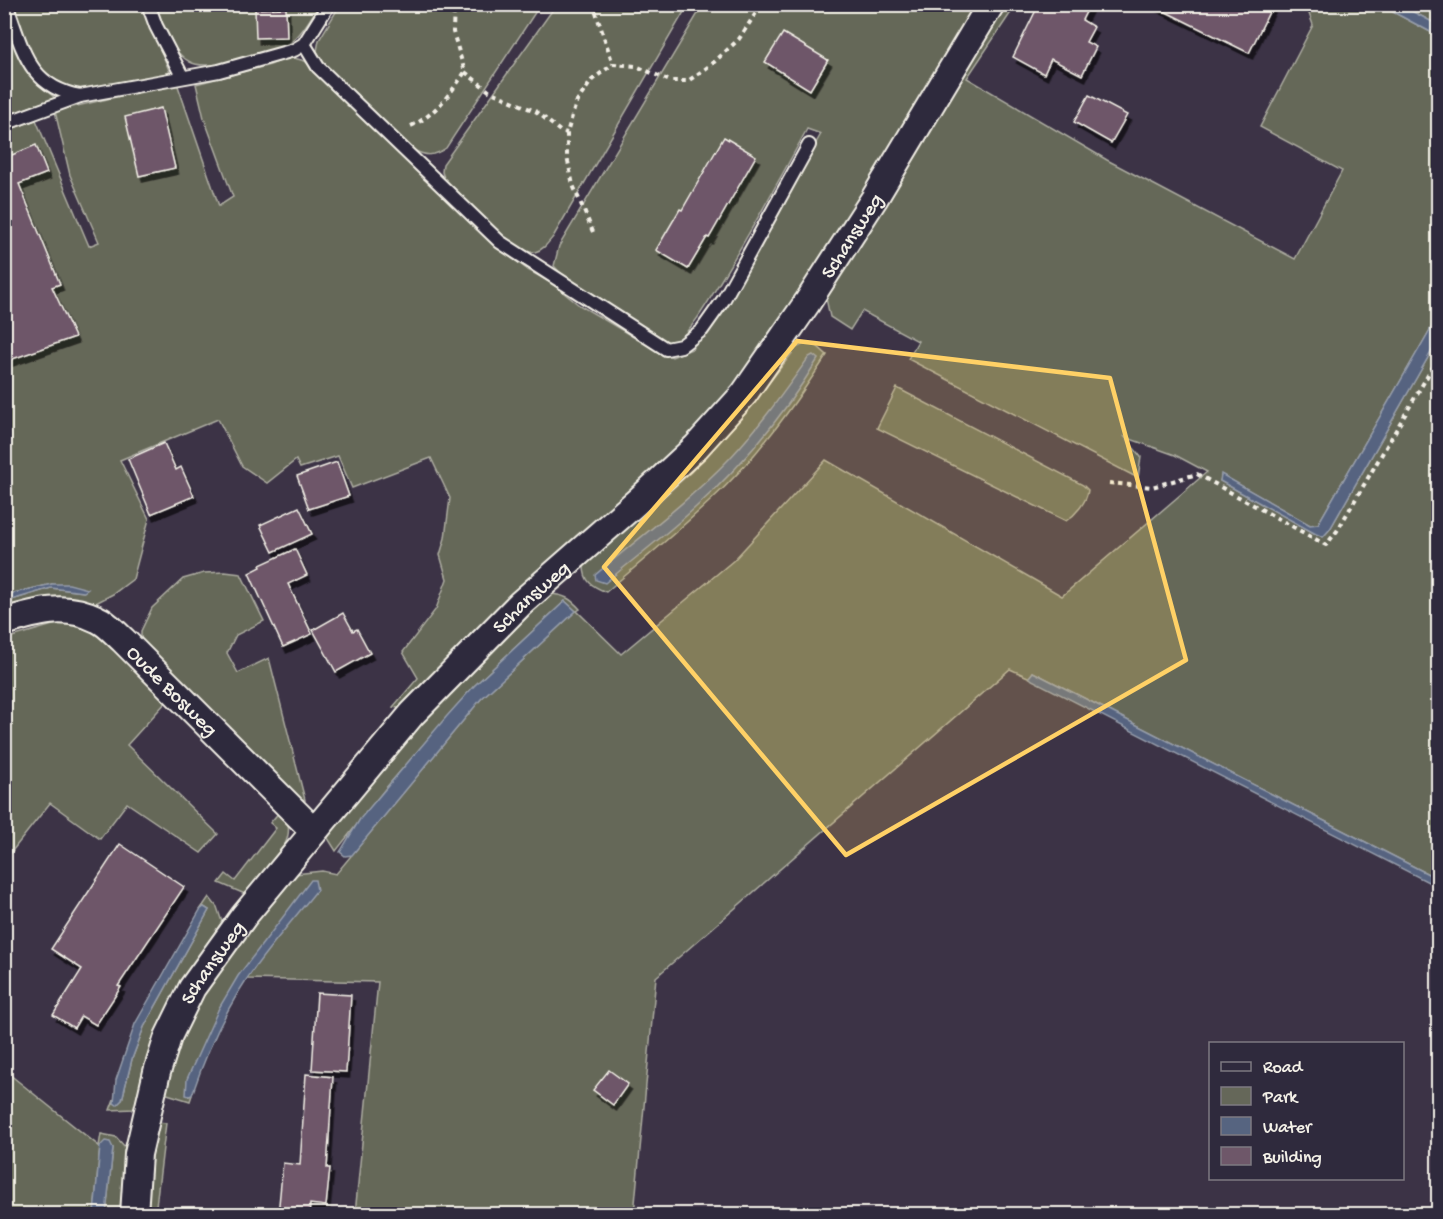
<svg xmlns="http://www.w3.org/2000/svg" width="1443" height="1219" font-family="'Gochi Hand',sans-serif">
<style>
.green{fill:#656759;stroke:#acaca0;stroke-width:1.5}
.water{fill:#566480;stroke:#959caa;stroke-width:1.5}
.building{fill:#6e5769;stroke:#f4f1e8;stroke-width:1.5;filter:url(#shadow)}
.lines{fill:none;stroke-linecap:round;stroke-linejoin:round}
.service-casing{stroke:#f4f1e8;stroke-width:16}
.minor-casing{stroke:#f4f1e8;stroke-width:30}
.path{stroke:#f4f1e8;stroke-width:4;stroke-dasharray:4.5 4.5;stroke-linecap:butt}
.service{stroke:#2f2a3d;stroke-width:12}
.minor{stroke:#2f2a3d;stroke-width:26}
.marked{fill:#ffd166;fill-opacity:0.2;stroke:#ffd166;stroke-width:4.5;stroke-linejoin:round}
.labels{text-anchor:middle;stroke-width:4.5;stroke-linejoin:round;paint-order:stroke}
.street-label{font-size:21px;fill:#f4f1e8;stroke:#2f2a3d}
</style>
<defs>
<filter id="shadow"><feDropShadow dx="3.5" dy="6" stdDeviation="0" flood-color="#0009"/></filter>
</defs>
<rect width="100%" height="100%" fill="#3c3346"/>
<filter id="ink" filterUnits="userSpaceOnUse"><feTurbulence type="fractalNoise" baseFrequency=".0167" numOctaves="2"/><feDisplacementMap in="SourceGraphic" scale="12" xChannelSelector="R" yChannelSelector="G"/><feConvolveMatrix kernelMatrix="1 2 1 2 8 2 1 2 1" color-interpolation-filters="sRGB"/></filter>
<g filter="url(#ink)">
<g class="green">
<path d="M 12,5 L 143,5 L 170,73 C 146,77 96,91 74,88 C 59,86 41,74 33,60 C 24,44 18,22 12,5 Z"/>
<path d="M 154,5 L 319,5 C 311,17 303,33 292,41 C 276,53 207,72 190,62 C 171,52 161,24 154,5 Z"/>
<path d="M 340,5 L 540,5 L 446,148 C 433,157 426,156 413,150 L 323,64 L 317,51 L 319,40 Z"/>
<path d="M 556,5 L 688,5 L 553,237 C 548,243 543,250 535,252 C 515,256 461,196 445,181 L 442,172 L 443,164 Z"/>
<path d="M 703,5 L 978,5 L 815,275 L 753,362 L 709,417 L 666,460 L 594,522 L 475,630 L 402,709 L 393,707 L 418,678 L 403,652 L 436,609 L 447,579 L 440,555 L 445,538 L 450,498 L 431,458 L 352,488 L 338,456 L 300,468 L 296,460 L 267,483 L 242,466 L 218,419 L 120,460 L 149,519 L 133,579 L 113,594 L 94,604 L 5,615 L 5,602 L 51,588 L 84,592 L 52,584 L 5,595 L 5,131 L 36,120 L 89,246 L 99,242 L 70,175 L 55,111 L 177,83 L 219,206 L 233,197 L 204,118 L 196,84 L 270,65 L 290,57 L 305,61 L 498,247 L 528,270 L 550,282 L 579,305 L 642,342 L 672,357 L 692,349 L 722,306 L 757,248 L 821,134 L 807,129 C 780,179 752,229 723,277 C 709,300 695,327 674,344 L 665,343 L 572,285 L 554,266 L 559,246 Z"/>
<path d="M 1005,5 L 1016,5 L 967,78 L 1107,160 L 1295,259 L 1342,171 L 1260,127 L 1313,25 L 1306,5 L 1380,5 L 1438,36 L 1438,316 L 1318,524 L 1310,525 L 1222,475 L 1220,481 L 1316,534 L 1324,536 L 1330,529 L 1438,340 L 1438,879 L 1033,672 L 1030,678 L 1010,669 L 656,977 L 634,1214 L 355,1214 L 378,982 L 247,979 L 254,968 L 219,1008 L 189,1096 L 192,1095 L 190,1101 L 164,1093 C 174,1059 185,1025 203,995 C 228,951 263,913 295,874 L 322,871 L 336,874 L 481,699 L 576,611 L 565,601 L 474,686 L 385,789 L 336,851 L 326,835 L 421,722 L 550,594 C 564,595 570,598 580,609 L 577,611 L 621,654 L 734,560 L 826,460 L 1062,596 L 1207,472 L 1175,455 L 1125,437 L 1141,457 L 1138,478 L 908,359 L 918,341 L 862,311 L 850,330 L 830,317 L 826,298 C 886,201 943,101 1005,5 Z"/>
<path d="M 1400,5 L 1438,5 L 1438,25 Z"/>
<path d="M 4,14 L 26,68 L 37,83 L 55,98 L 5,116 Z"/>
<path d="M 806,343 L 817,346 L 827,355 C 793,407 756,459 710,501 C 676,533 641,562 606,592 C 592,586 584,582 584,566 L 691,472 L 744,415 L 796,348 Z"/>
<path d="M 897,388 L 1083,485 L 1088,490 C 1087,502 1075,515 1066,521 L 877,428 Z"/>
<path d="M 225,572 L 241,574 L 264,621 L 236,635 L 227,653 L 238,673 L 269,658 L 305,800 L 292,796 L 141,648 L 141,631 L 152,608 L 183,579 L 204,573 Z"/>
<path d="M 63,622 L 99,633 L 166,702 L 127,745 L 218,834 L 201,853 L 127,803 L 100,839 L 50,803 L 5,860 L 5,639 Z"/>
<path d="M 281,810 C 289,821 291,831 285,844 L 245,894 L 219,883 L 226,874 L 235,881 L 276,828 L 270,823 Z"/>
<path d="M 209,897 L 217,907 L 222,922 C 192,964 165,1007 148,1055 C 142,1073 139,1091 134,1109 L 110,1110 L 114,1099 L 114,1103 L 122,1100 L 132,1059 L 144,1027 L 209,910 L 204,907 L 200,910 Z"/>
<path d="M 4,1070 L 99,1146 L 101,1134 L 116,1137 L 126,1148 L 120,1214 L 106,1214 L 113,1148 L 100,1146 L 94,1214 L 5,1214 Z"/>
<path d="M 157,1122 L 166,1123 L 155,1214 L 147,1214 L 153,1143 Z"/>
</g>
<g class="water">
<path d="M 1380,5 L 1400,5 L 1438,25 L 1438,36 Z"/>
<path d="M 1438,316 L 1438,340 L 1330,529 L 1323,537 L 1316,534 L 1220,481 L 1221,474 L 1310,525 L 1318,524 Z"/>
<path d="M 813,355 L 818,359 C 785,413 743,465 696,507 C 667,534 635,558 605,583 L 596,580 L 595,575 C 640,537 689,501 730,458 C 760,426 784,392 809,357 Z"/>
<path d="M 52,584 L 69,584 L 88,589 L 84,592 L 51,588 L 5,602 L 5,595 Z"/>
<path d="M 565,601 L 576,611 L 481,699 L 352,855 L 345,856 L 340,852 L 360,819 L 447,716 L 474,686 Z"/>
<path d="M 1033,672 L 1438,879 L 1438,887 L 1032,680 L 1029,677 Z"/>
<path d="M 311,880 L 315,880 L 317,890 C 297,915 275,940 256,966 C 227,1005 207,1050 192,1095 L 189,1096 L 186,1095 L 187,1079 L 219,1008 L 238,976 Z"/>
<path d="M 204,907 L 209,910 L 144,1027 L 132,1059 L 122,1100 L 117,1105 L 114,1103 L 116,1080 L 135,1024 L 200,910 Z"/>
<path d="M 105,1141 L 110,1142 L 113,1148 L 106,1214 L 94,1214 L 100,1146 Z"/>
</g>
<g class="building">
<path d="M 1039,4 L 1090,4 L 1082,20 L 1094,27 L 1086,42 L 1096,47 L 1082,75 L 1051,59 L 1044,74 L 1013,57 Z"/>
<path d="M 1150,4 L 1273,4 L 1249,53 Z"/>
<path d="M 286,8 L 287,37 L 256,38 L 255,9 Z"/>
<path d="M 783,33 L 828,60 L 810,90 L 765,62 Z"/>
<path d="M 1089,95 L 1127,115 L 1111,143 L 1074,122 Z"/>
<path d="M 161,108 L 175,168 L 139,176 L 125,117 Z"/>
<path d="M 724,137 L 756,156 L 709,238 L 707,237 L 688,269 L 656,250 L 680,209 L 682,210 Z"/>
<path d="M 36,145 L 47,173 L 19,184 L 60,284 L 52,287 L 75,337 L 4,362 L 4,151 L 7,157 Z"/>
<path d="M 164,443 L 176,470 L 181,467 L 194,496 L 151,514 L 128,459 Z"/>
<path d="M 337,462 L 349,496 L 309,509 L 297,476 Z"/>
<path d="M 299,507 L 312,534 L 273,552 L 260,525 Z"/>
<path d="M 295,549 L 307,575 L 288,584 L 312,634 L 283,647 L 249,573 L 261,567 L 260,565 Z"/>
<path d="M 343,613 L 353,631 L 357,629 L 370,653 L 336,672 L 313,630 Z"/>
<path d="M 120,844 L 184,887 L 118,986 L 121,987 L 96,1025 L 81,1016 L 74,1028 L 53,1015 L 82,969 L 51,949 Z"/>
<path d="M 317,993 L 351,995 L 346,1072 L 312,1070 Z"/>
<path d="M 609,1070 L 628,1084 L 613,1105 L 593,1090 Z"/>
<path d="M 306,1074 L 333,1077 L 327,1168 L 330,1168 L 326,1206 L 310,1204 L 309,1215 L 278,1215 L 283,1163 L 300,1165 Z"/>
</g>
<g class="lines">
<defs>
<g id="service">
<path d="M 6,4 C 23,48 27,86 80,96"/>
<path d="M 148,4 L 156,26 L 182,76"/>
<path d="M 304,44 L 318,67 L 500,242 L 666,349 L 681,346 L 702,330 L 724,299 L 809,145"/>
<path d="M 4,124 L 80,96 L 219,71 L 294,50 L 304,44 L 329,4"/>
</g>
<g id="minor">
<path id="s1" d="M 4,622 C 36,612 65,603 97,619 C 107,623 115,633 123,640 L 314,831"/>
<path id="s2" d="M 134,1214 L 138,1154 L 157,1072 L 168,1037 L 192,988 L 244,916 L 412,714 L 520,604 L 640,499 L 696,447 L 744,394 L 807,303 L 874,199 L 991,4"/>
</g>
</defs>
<use href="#service" class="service-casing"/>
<use href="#minor" class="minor-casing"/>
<g class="path">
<path d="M 591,4 L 595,10 L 613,64"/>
<path d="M 465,72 L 489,91 L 537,112 L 560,131 L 567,133"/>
<path d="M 411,126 C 434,116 451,93 465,72 L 453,32 L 454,4"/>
<path d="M 593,232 L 573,185 L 567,157 L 567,133 L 576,103 L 592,80 L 613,64 L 636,66 L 670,81 L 688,81 L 712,64 L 739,39 L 756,13 L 758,4"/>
<path d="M 1109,483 L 1152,487 L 1197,474 L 1326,545 L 1337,531 L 1438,358"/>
</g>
<use href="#service" class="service"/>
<use href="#minor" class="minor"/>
</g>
</g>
<path class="marked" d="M 797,341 L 1110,378 L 1186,660 L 846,855 L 604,567 Z"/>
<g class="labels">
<g class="street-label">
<text dy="7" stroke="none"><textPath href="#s2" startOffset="1240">Schansweg</textPath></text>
<text dy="7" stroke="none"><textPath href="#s2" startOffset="754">Schansweg</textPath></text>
<text dy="7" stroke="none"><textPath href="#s1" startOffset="200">Oude Bosweg</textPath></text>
<text dy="7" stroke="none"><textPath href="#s2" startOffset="268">Schansweg</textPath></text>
</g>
</g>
<rect width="1443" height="1219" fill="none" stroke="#2f2a3d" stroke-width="24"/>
<rect x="12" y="12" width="1419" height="1195" fill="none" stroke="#f4f1e8" stroke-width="2" filter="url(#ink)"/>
<rect x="1209" y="1042" width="195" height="138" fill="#2f2a3d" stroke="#7e7a81" stroke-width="1.5"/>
<rect x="1221" y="1062" width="30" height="9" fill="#2f2a3d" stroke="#7e7a81" stroke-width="1.5"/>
<text x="1263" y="1072" font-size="18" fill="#f4f1e8">Road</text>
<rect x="1221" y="1087" width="30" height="18" fill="#656759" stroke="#7e7a81" stroke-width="1.5"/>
<text x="1263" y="1102" font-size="18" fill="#f4f1e8">Park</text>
<rect x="1221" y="1117" width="30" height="18" fill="#566480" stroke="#7e7a81" stroke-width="1.5"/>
<text x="1263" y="1132" font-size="18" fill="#f4f1e8">Water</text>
<rect x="1221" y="1147" width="30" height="18" fill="#6e5769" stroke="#7e7a81" stroke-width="1.5"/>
<text x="1263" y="1162" font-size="18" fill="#f4f1e8">Building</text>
</svg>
